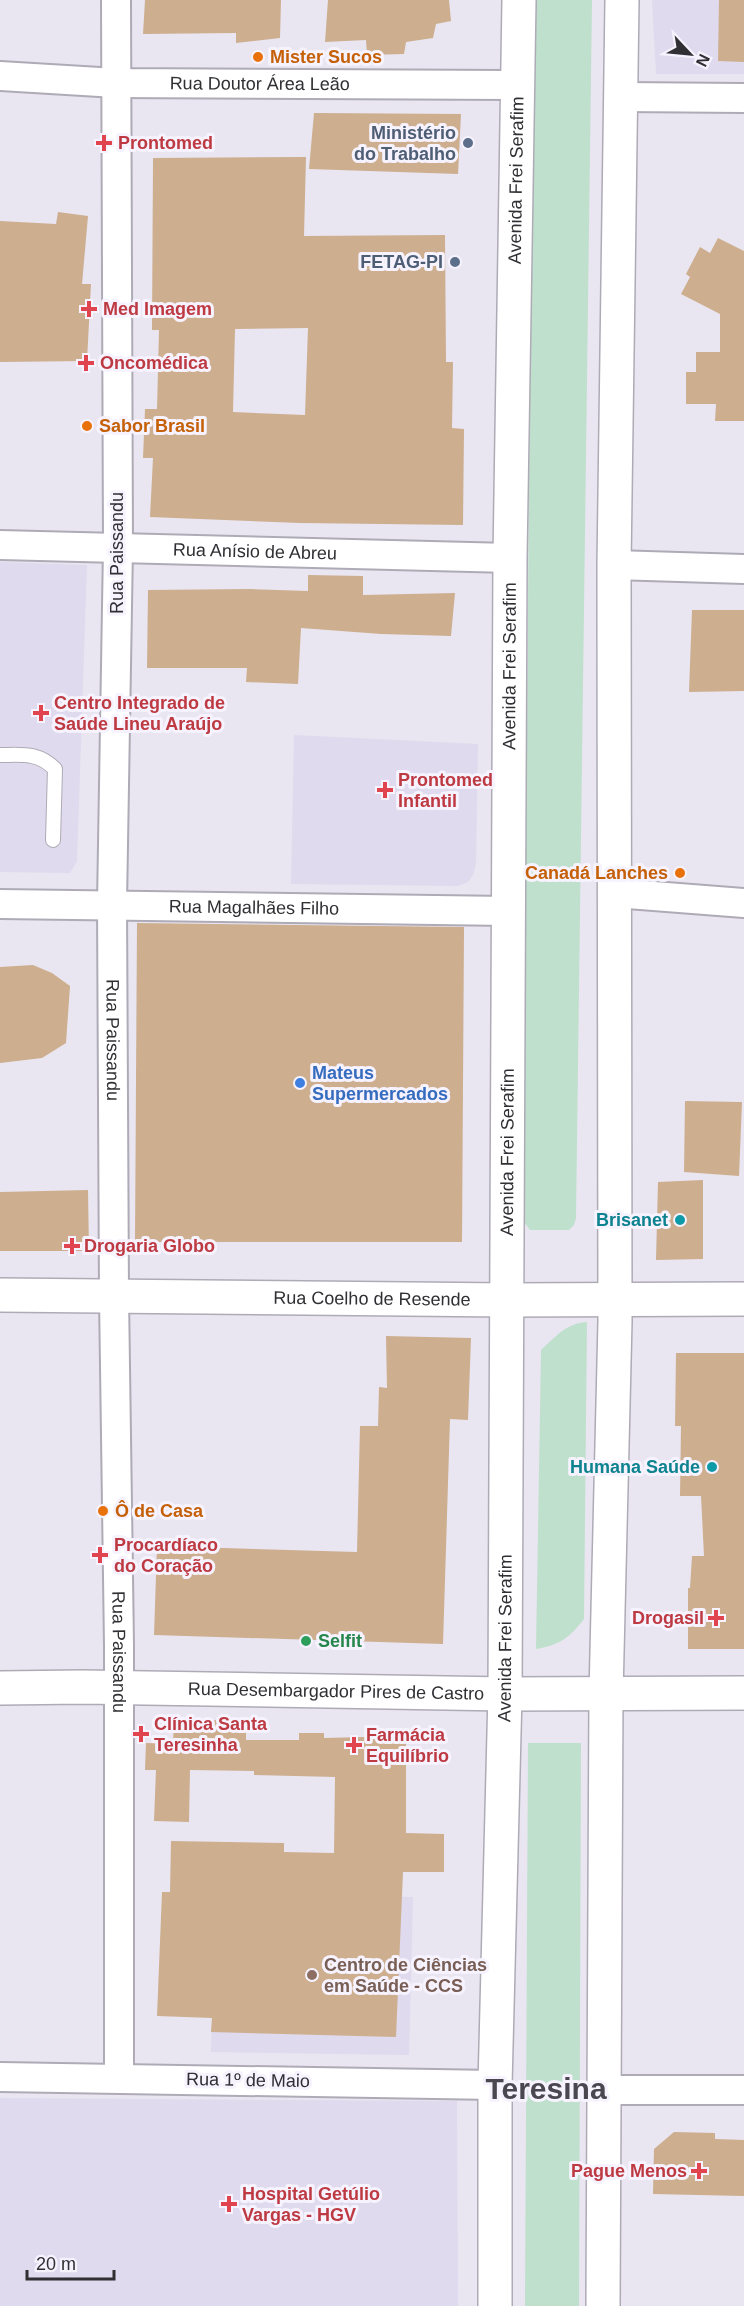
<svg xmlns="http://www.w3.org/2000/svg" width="744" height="2306" font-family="Helvetica,sans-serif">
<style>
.built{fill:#dfdaed}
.green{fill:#bfe0cc}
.building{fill:#cdae8f;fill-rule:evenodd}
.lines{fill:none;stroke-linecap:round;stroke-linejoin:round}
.lane-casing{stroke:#aeabb6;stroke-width:16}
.street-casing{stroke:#aeabb6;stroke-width:32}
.secondary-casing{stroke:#aeabb6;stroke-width:36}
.primary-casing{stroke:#aeabb6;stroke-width:36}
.lane{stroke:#fff;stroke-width:14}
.street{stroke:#fff;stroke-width:28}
.secondary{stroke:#fff;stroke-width:33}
.primary{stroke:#fff;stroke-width:33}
.food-dot{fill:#e8710a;stroke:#f6f3ff;stroke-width:2}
.health-dot{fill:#e0444e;stroke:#f6f3ff;stroke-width:2}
.service-dot{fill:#5c6f8a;stroke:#f6f3ff;stroke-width:2}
.shop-dot{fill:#3f7fe0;stroke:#f6f3ff;stroke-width:2}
.culture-dot{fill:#0f9aa8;stroke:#f6f3ff;stroke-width:2}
.leisure-dot{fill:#2e9e5b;stroke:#f6f3ff;stroke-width:2}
.education-dot{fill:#8d6e63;stroke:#f6f3ff;stroke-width:2}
.labels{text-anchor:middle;stroke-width:6;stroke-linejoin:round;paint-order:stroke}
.food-label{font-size:18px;font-weight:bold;fill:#c56008;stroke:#f6f3ff;text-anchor:start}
.street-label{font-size:18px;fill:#302f33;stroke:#f6f3ff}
.service-label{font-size:18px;font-weight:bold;fill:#4e5e75;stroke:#f6f3ff;text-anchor:end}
.health-label{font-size:18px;font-weight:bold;fill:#be3a42;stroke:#f6f3ff;text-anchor:start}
.shop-label{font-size:18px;font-weight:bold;fill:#366cbe;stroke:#f6f3ff;text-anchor:start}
.culture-label{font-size:18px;font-weight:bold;fill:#0d838f;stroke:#f6f3ff;text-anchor:end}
.leisure-label{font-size:18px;font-weight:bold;fill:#27864d;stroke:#f6f3ff;text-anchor:start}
.education-label{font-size:18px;font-weight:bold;fill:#785e54;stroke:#f6f3ff;text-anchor:start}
.town-label{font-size:30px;font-weight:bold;fill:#4a4751;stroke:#f6f3ff}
</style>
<rect width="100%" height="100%" fill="#e9e6f1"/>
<g class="built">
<path d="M 652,0 L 744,0 L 744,74 L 656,74 Z"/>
<path d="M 0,562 L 87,565 L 77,861 L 70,873 L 0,872 Z"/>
<path d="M 294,735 L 478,744 L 476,864 L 473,875 L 468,882 L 458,886 L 291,884 Z"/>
<path d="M 215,1893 L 413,1897 L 409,2055 L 211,2052 Z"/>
<path d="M 0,2098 L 457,2101 L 458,2306 L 0,2306 Z"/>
</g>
<g class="green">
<path d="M 533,0 L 592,0 L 576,1218 L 574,1225 L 569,1230 L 530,1230 L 524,1222 L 523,1212 Z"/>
<path d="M 587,1322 L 584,1619 C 569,1638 560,1645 536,1649 L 541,1350 C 555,1337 567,1323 587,1322 Z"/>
<path d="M 528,1743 L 581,1743 L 579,2306 L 525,2306 Z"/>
</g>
<g class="building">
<path d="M 145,0 L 281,0 L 280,38 L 236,43 L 236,33 L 143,34 Z"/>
<path d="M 328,0 L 449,0 L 451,21 L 436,24 L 433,38 L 406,42 L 404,54 L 367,55 L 366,40 L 325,42 Z"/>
<path d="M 719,0 L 744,0 L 744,62 L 718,61 Z"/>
<path d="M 314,113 L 461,114 L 458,174 L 309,169 Z"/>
<path d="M 306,157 L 304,236 L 445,235 L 446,362 L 453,362 L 452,428 L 464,429 L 463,525 L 300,523 L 150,517 L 153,458 L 143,458 L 145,409 L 157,409 L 159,330 L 152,330 L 153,158 ZM 308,328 L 305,415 L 233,412 L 235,329 Z"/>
<path d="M 58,212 L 88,216 L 82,284 L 91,284 L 87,361 L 0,362 L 0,221 L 56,224 Z"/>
<path d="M 718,238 L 744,251 L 744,421 L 715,421 L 716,404 L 686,404 L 686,372 L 696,372 L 696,352 L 720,352 L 720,314 L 681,294 L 690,277 L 686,274 L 700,247 L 710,253 Z"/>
<path d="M 308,575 L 363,576 L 363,595 L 455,593 L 451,636 L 381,634 L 301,628 L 298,684 L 246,682 L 247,668 L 147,668 L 148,590 L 250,589 L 308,591 Z"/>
<path d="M 692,610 L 744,610 L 744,691 L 689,692 Z"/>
<path d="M 137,923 L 464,927 L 462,1242 L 135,1242 Z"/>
<path d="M 33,965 L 52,973 L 70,986 L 66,1043 L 42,1058 L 0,1063 L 0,967 Z"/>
<path d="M 685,1101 L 742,1102 L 739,1176 L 684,1172 Z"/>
<path d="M 703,1180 L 703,1259 L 656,1260 L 658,1182 Z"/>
<path d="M 88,1190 L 89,1251 L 0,1251 L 0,1192 Z"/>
<path d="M 386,1336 L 471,1338 L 468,1420 L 450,1419 L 443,1644 L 154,1635 L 157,1546 L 357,1552 L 360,1426 L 378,1426 L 379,1387 L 387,1388 Z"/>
<path d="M 676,1353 L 744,1353 L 744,1649 L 688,1649 L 688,1588 L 690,1588 L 692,1556 L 704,1556 L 701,1496 L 680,1496 L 681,1426 L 675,1426 Z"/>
<path d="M 174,1719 L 246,1721 L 246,1740 L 299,1740 L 299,1733 L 324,1733 L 324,1738 L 406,1736 L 406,1833 L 444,1834 L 444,1872 L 403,1872 L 396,2037 L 211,2032 L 212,2018 L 157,2016 L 162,1892 L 170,1892 L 171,1841 L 284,1843 L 284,1852 L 334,1853 L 335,1777 L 254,1775 L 254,1771 L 190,1770 L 189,1822 L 154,1821 L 156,1770 L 145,1770 L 146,1743 L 173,1744 Z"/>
<path d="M 674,2132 L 715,2133 L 715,2139 L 744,2140 L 744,2196 L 653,2194 L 654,2149 Z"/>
</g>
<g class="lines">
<defs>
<path id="lane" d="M 0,755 C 23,755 38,752 55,769 L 53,840"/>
<g id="street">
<path id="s1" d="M 116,0 L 118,547 L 112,904 L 114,1296 L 119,1646 L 119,2078"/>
<path id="s2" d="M 0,76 L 116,83 L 518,85"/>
<path d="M 622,97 L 744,98"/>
<path id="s3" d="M 0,545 L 510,558"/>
<path d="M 614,565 L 744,569"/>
<path d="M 615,893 L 744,903"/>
<path id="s4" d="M 0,904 L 508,911"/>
<path d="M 0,2077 L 495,2085"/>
<path d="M 603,2090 L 744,2090"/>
</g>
<g id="secondary">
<path id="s5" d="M 0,1295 L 508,1300 L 744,1299"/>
<path id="s6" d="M 0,1688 L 83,1687 L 505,1694 L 744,1693"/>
</g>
<g id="primary">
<path id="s7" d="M 495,2306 L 495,2085 L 505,1694 L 510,558 L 519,0"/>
<path d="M 603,2306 L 606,1694 L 615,1321 L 614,565 L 622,0"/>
</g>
</defs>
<use href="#lane" class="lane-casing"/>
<use href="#street" class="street-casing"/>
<use href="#secondary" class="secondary-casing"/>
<use href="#primary" class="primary-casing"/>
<use href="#lane" class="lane"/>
<use href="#street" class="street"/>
<use href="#secondary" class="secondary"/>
<use href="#primary" class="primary"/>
</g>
<g class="food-dot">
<circle cx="258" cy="57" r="6"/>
<circle cx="87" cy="426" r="6"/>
<circle cx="680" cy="873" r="6"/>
<circle cx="103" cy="1511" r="6"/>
</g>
<g class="health-dot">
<path d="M101 134h6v6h6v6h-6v6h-6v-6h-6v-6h6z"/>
<path d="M86 300h6v6h6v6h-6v6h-6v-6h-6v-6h6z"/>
<path d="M83 354h6v6h6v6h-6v6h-6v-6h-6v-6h6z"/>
<path d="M38 704h6v6h6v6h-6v6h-6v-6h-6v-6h6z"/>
<path d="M382 781h6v6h6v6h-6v6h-6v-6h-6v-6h6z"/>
<path d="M69 1237h6v6h6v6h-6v6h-6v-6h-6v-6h6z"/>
<path d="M97 1546h6v6h6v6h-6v6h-6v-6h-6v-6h6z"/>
<path d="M713 1609h6v6h6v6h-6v6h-6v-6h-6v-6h6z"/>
<path d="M138 1725h6v6h6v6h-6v6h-6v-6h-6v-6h6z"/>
<path d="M351 1736h6v6h6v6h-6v6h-6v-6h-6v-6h6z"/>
<path d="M696 2162h6v6h6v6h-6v6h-6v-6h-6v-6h6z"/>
<path d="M226 2195h6v6h6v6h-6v6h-6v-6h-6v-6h6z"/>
</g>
<g class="service-dot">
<circle cx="468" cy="143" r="6"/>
<circle cx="455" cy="262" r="6"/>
</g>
<circle class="shop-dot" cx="300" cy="1083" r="6"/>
<g class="culture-dot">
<circle cx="680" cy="1220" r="6"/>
<circle cx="712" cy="1467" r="6"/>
</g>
<circle class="leisure-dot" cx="306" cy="1641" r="6"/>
<circle class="education-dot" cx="312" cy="1975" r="6"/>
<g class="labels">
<g class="food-label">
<text x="270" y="63">Mister Sucos</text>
<text x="99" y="432">Sabor Brasil</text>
<text x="668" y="879" text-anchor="end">Canadá Lanches</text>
<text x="115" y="1517">Ô de Casa</text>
</g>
<g class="street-label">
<text dy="6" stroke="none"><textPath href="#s2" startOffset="260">Rua Doutor Área Leão</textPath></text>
<text dy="6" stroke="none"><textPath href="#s7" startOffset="2126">Avenida Frei Serafim</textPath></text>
<text dy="6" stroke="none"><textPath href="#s3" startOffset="255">Rua Anísio de Abreu</textPath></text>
<text transform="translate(117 553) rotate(-90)" y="6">Rua Paissandu</text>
<text dy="6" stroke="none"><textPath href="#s7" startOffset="1640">Avenida Frei Serafim</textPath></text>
<text dy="6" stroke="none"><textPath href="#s4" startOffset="254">Rua Magalhães Filho</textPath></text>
<text dy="6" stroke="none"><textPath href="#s1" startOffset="1040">Rua Paissandu</textPath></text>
<text dy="6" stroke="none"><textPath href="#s7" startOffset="1154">Avenida Frei Serafim</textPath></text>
<text dy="6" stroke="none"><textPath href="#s5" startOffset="372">Rua Coelho de Resende</textPath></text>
<text dy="6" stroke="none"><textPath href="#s7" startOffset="668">Avenida Frei Serafim</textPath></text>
<text dy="6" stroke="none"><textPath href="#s1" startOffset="1652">Rua Paissandu</textPath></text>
<text dy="6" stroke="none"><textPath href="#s6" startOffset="336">Rua Desembargador Pires de Castro</textPath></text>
<text transform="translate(248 2080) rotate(1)" y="6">Rua 1º de Maio</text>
</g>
<g class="service-label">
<text x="456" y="139">Ministério<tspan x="456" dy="21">do Trabalho</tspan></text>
<text x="443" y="268">FETAG-PI</text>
</g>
<g class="health-label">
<text x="118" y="149">Prontomed</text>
<text x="103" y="315">Med Imagem</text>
<text x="100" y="369">Oncomédica</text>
<text x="54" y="709">Centro Integrado de<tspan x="54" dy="21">Saúde Lineu Araújo</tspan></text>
<text x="398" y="786">Prontomed<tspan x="398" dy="21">Infantil</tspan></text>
<text x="84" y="1252">Drogaria Globo</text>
<text x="114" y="1551">Procardíaco<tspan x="114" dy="21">do Coração</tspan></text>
<text x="704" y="1624" text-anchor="end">Drogasil</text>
<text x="154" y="1730">Clínica Santa<tspan x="154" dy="21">Teresinha</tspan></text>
<text x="366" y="1741">Farmácia<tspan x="366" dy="21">Equilíbrio</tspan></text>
<text x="687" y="2177" text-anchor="end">Pague Menos</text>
<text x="242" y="2200">Hospital Getúlio<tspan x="242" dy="21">Vargas - HGV</tspan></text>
</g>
<g class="shop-label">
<text x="312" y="1079">Mateus<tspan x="312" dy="21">Supermercados</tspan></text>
</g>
<g class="culture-label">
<text x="668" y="1226">Brisanet</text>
<text x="700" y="1473">Humana Saúde</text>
</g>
<g class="leisure-label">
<text x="318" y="1647">Selfit</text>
</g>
<g class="education-label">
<text x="324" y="1971">Centro de Ciências<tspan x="324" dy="21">em Saúde - CCS</tspan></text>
</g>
<g class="town-label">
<text x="546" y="2099">Teresina</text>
</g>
</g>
<g transform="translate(690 54) rotate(116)" stroke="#f6f3ff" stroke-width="4.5" paint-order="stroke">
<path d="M0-4.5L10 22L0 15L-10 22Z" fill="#302f33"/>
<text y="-9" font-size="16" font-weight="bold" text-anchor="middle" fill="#302f33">N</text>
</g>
<path d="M27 2270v9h87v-9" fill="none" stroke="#302f33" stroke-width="3"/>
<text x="36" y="2270" font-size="18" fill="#302f33" stroke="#f6f3ff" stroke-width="4.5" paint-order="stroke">20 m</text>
</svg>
